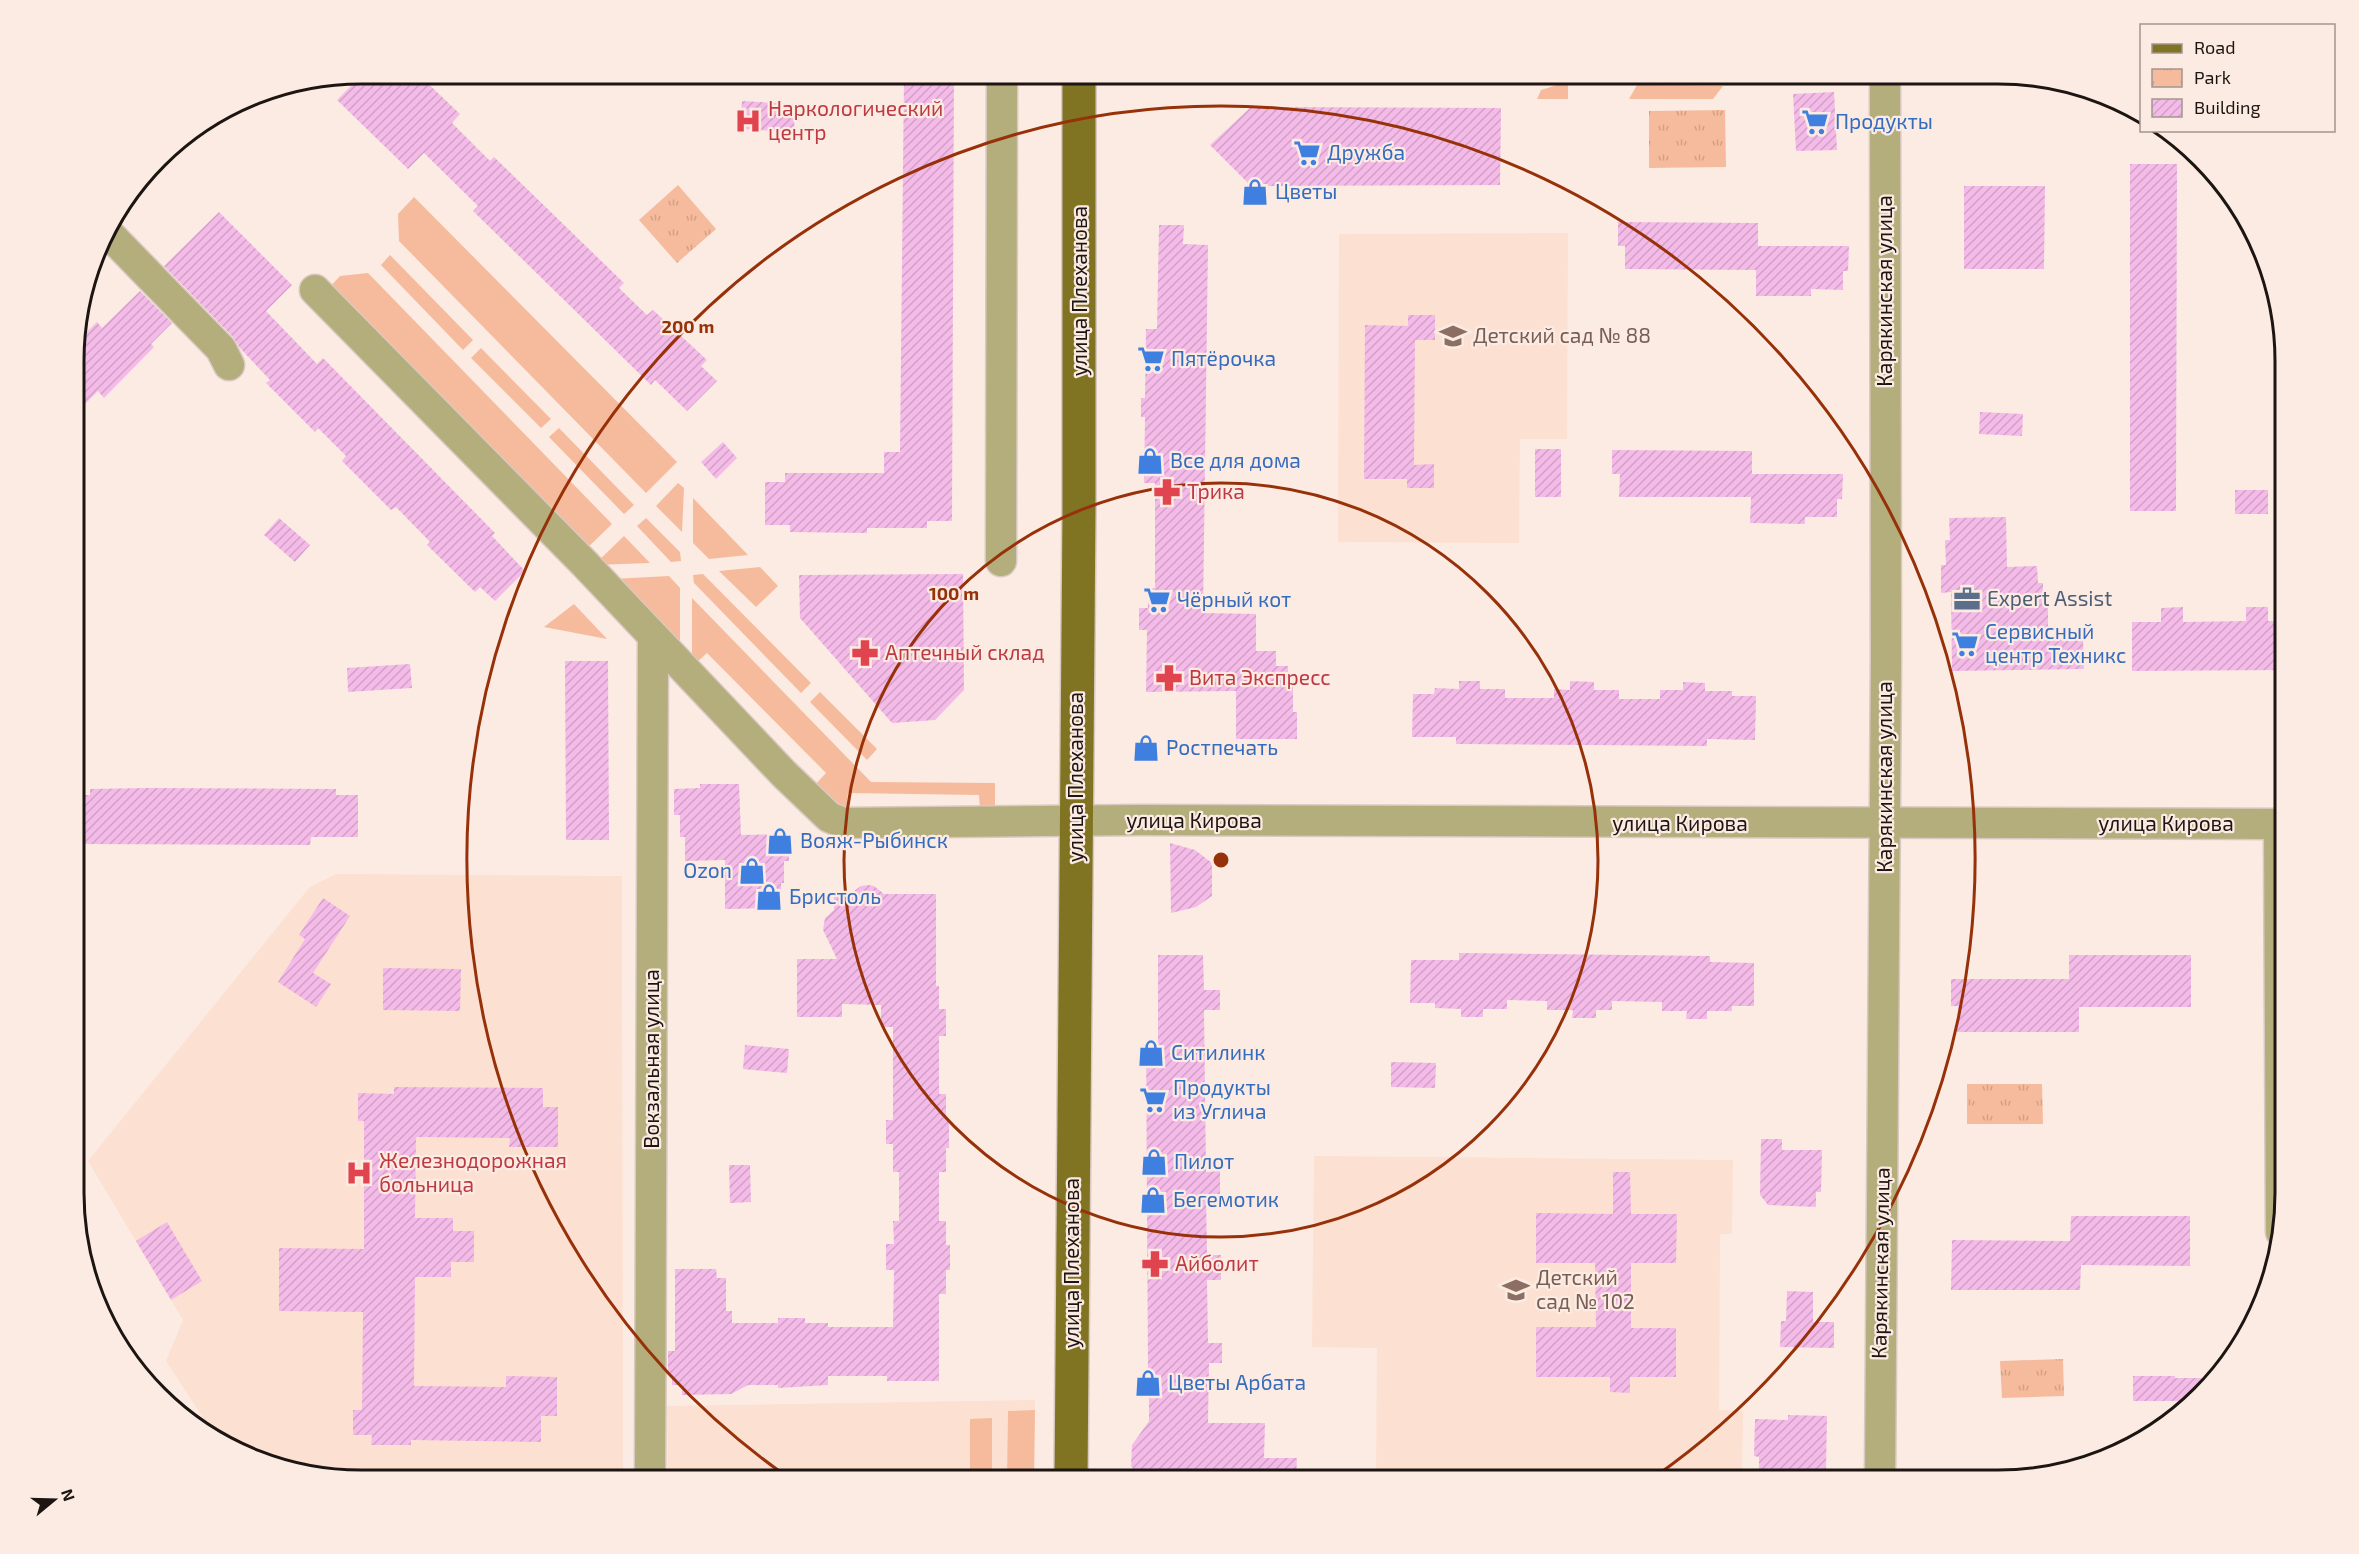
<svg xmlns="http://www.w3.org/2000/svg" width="2359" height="1554" font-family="'Exo 2',sans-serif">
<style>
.built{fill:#fce0d1}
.grass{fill:#f6bb9c}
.park{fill:url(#park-tufts)}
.building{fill:url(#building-hatch)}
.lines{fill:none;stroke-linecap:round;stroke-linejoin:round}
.minor-casing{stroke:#d8c9c2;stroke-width:33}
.major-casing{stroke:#d8c9c2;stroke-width:36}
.minor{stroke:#b4ad7c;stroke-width:30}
.major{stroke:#807422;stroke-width:33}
.ring{fill:none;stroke:#973109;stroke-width:3}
.labels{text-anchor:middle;stroke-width:4.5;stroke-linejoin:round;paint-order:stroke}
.health-label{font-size:21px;fill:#be3a42;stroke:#fcebe3;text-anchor:start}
.shop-label{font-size:21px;fill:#366cbe;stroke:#fcebe3;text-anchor:start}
.street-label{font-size:21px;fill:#1c1512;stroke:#fcebe3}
.education-label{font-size:21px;fill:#785e54;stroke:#fcebe3;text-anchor:start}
.service-label{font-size:21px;fill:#4e5e75;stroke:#fcebe3;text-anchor:start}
.rim{fill:none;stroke:#1c1512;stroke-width:3}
.centre{fill:#973109;stroke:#fcebe3;stroke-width:3}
.ring-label{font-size:18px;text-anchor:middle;font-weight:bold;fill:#973109;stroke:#fcebe3;stroke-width:4.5;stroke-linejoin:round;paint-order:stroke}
</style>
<defs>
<pattern id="park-tufts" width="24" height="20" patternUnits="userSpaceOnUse" patternTransform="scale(1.5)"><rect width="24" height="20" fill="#f6bb9c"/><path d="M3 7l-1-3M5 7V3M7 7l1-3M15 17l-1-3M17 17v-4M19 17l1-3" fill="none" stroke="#d2a085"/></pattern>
<pattern id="building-hatch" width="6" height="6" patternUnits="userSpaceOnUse" patternTransform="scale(1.5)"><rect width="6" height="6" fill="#f5bbe8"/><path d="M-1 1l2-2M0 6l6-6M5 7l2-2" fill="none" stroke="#d1a0c6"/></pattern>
</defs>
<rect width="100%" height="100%" fill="#fcebe3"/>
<g class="built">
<path d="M 1568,233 L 1567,439 L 1520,439 L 1519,543 L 1338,542 L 1339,234 Z"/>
<path d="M 336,874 L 622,876 L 623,1480 L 361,1480 L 269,1465 L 217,1439 L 166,1361 L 183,1320 L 88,1161 L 309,888 Z"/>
<path d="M 1314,1156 L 1733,1160 L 1732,1234 L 1720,1234 L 1719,1410 L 1743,1411 L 1742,1479 L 1635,1477 L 1634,1480 L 1376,1480 L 1377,1348 L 1312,1347 Z"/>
<path d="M 1035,1400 L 1034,1480 L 668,1480 L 667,1406 Z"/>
</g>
<g class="grass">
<path d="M 1557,85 L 1568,85 L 1568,99 L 1537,99 L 1541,90 Z"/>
<path d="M 1637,85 L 1723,86 L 1713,99 L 1629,99 Z"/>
<path d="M 414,197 L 677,462 L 646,493 L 399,241 L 398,214 Z"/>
<path d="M 390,255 L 473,340 L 463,350 L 381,265 Z"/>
<path d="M 368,273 L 612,524 L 582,553 L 326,291 L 340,276 Z"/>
<path d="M 481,348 L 551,419 L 541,428 L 471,358 Z"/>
<path d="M 559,428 L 634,505 L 624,514 L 549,437 Z"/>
<path d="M 678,483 L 684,488 L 682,532 L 656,506 Z"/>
<path d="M 693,498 L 748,555 L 709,559 L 693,543 Z"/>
<path d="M 646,518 L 680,552 L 681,561 L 671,562 L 637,526 Z"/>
<path d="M 624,536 L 650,563 L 594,565 Z"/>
<path d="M 760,567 L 778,586 L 756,607 L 719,571 Z"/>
<path d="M 703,574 L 811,683 L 801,693 L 694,583 L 693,575 Z"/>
<path d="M 669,576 L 680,588 L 680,654 L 612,579 Z"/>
<path d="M 692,598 L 871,782 L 995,783 L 995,810 L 980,810 L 979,795 L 848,793 L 846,811 L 812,788 L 826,773 L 707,653 L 692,667 Z"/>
<path d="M 574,604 L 607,639 L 544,627 Z"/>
<path d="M 820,692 L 877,749 L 867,760 L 810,702 Z"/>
<path d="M 1035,1410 L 1034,1480 L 1007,1480 L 1008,1411 Z"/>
<path d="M 992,1418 L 992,1480 L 970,1480 L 970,1419 Z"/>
</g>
<g class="park">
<path d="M 1725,110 L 1726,167 L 1649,168 L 1649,111 Z"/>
<path d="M 678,185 L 716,229 L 677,263 L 639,220 Z"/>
<path d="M 1967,1084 L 2042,1084 L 2043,1124 L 1967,1124 Z"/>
<path d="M 2063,1359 L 2064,1396 L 2002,1398 L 2000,1361 Z"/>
</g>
<g class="building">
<path d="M 363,74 L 418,74 L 460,114 L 452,123 L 490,161 L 494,157 L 624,283 L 619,288 L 647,315 L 653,310 L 707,360 L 701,366 L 717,381 L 687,411 L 655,380 L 651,385 L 473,211 L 478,206 L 424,153 L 408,169 L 337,100 Z"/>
<path d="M 904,74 L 954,74 L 952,521 L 927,521 L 927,528 L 867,528 L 867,533 L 790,532 L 790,525 L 765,525 L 765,482 L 785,482 L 785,473 L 884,473 L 884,452 L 900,452 Z"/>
<path d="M 1834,92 L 1837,150 L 1796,151 L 1793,94 Z"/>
<path d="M 742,101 L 795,104 L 794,132 L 740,129 Z"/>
<path d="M 1251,107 L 1501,108 L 1500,185 L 1251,186 L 1210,145 Z"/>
<path d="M 2130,164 L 2177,164 L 2176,511 L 2130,511 Z"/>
<path d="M 1964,186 L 2045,186 L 2044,269 L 1964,269 Z"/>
<path d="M 219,212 L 292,285 L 266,311 L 317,364 L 323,358 L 495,533 L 492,536 L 525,571 L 495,601 L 480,587 L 475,592 L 427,545 L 430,542 L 396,507 L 391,510 L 342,461 L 346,456 L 318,428 L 315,432 L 266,383 L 270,380 L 240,348 L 233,337 L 164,266 Z"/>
<path d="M 1618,222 L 1758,223 L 1758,246 L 1849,246 L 1848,271 L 1843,271 L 1843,290 L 1811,289 L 1811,296 L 1756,296 L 1756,270 L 1625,269 L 1625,246 L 1618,246 Z"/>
<path d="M 1159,225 L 1184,225 L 1183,244 L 1208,245 L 1203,613 L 1256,614 L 1256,651 L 1276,651 L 1276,666 L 1288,666 L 1288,686 L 1293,686 L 1293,712 L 1297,712 L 1297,739 L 1236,739 L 1236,691 L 1146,692 L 1147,630 L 1139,630 L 1139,608 L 1148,608 L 1148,588 L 1155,588 L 1155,483 L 1144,483 L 1145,417 L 1141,417 L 1141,398 L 1145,398 L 1146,329 L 1157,329 Z"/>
<path d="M 140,291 L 172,323 L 151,344 L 154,347 L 104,398 L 98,391 L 76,413 L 76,343 L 97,322 L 102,328 Z"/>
<path d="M 1408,315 L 1435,315 L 1435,340 L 1415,340 L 1414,465 L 1434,464 L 1434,488 L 1407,488 L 1407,479 L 1364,479 L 1365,325 L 1408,326 Z"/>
<path d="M 1980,412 L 2023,414 L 2022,436 L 1979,434 Z"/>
<path d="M 723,442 L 737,458 L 716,479 L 701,462 Z"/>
<rect x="1535" y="449" width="26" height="48"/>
<path d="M 1612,450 L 1752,451 L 1752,474 L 1843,474 L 1842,499 L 1837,499 L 1837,517 L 1805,517 L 1805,524 L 1750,523 L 1751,497 L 1619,497 L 1620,474 L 1612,474 Z"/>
<rect x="2235" y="490" width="33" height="24"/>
<path d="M 2006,517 L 2007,567 L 2037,566 L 2038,583 L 2043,583 L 2043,605 L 2048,605 L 2048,640 L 2083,639 L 2084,669 L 1952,671 L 1951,592 L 1941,593 L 1941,565 L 1946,565 L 1945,540 L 1950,540 L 1949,518 Z"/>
<path d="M 279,518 L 310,545 L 295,562 L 264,535 Z"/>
<path d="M 963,574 L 964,690 L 935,720 L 892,723 L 800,618 L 799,575 Z"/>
<path d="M 2183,607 L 2183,622 L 2246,621 L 2246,607 L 2268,607 L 2268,621 L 2285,621 L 2285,670 L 2132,671 L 2132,622 L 2161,622 L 2161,608 Z"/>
<path d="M 565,661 L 608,661 L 609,840 L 566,840 Z"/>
<path d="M 410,664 L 412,688 L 348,692 L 347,668 Z"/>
<path d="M 1459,681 L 1480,681 L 1480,689 L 1505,689 L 1505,698 L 1554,698 L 1554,689 L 1570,690 L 1570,681 L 1594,682 L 1594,690 L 1619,690 L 1619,699 L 1660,699 L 1660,690 L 1683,690 L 1683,682 L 1705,683 L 1705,691 L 1732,691 L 1732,696 L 1756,696 L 1755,740 L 1707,739 L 1707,746 L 1456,744 L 1456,737 L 1412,737 L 1413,694 L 1434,694 L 1435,688 L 1459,689 Z"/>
<path d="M 700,784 L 739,784 L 741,835 L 788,834 L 789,861 L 784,861 L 784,883 L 781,883 L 782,908 L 725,909 L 725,860 L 685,861 L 685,837 L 680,837 L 680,815 L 674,815 L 674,789 L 700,788 Z"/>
<path d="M 147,788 L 336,789 L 336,795 L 358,795 L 358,837 L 311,837 L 310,845 L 76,844 L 76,795 L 90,795 L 90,789 Z"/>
<path d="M 1170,843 L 1195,850 L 1212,863 L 1212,896 L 1196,907 L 1171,913 Z"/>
<path d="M 868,885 L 874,886 L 884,894 L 936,894 L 936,986 L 939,986 L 939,1009 L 946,1009 L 946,1036 L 939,1036 L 939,1094 L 946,1094 L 946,1120 L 949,1120 L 949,1148 L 946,1148 L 946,1172 L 939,1172 L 939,1221 L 946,1221 L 946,1245 L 950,1245 L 950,1270 L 946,1270 L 946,1294 L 939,1294 L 939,1381 L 887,1381 L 887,1376 L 828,1376 L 828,1385 L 778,1388 L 778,1385 L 748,1385 L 731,1394 L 682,1395 L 682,1385 L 672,1385 L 672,1375 L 668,1375 L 668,1351 L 675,1351 L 675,1269 L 716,1269 L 717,1278 L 726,1278 L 726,1311 L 732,1311 L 732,1323 L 778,1323 L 778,1318 L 805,1318 L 805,1323 L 828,1323 L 828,1327 L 893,1327 L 894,1270 L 886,1270 L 886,1244 L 894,1244 L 893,1221 L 899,1221 L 899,1172 L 893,1172 L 893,1144 L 886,1144 L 886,1120 L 893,1120 L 893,1027 L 881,1027 L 881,1005 L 842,1004 L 842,1017 L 797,1017 L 797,959 L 837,959 L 823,930 L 825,918 L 834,910 L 834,894 L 850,894 L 861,886 Z"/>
<path d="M 323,898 L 350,916 L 313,973 L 331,984 L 316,1007 L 278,982 L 305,939 L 299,935 Z"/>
<path d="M 1459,953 L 1710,956 L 1710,962 L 1754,963 L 1754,1006 L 1732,1006 L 1732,1011 L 1707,1011 L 1707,1019 L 1686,1019 L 1687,1011 L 1662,1011 L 1662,1002 L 1612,1001 L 1612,1010 L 1596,1010 L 1596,1018 L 1572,1018 L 1573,1010 L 1547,1010 L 1547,1001 L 1507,1000 L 1507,1009 L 1483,1009 L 1483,1017 L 1461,1017 L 1461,1009 L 1435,1008 L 1435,1003 L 1410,1003 L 1411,960 L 1459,960 Z"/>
<path d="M 1158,955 L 1203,955 L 1204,990 L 1220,990 L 1220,1010 L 1204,1010 L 1206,1172 L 1220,1171 L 1220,1194 L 1206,1194 L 1207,1255 L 1221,1255 L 1221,1280 L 1207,1280 L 1208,1343 L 1222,1343 L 1222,1363 L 1209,1363 L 1208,1423 L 1265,1423 L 1264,1458 L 1297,1458 L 1296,1480 L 1141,1480 L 1131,1466 L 1132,1445 L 1149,1421 L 1149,1394 L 1142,1394 L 1142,1372 L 1148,1372 L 1146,1045 L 1158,1045 Z"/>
<path d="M 2069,955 L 2191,955 L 2191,1007 L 2079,1007 L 2079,1032 L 1957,1032 L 1958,1006 L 1951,1006 L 1951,979 L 2069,979 Z"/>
<path d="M 383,968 L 461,969 L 460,1011 L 383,1010 Z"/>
<path d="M 745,1045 L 789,1049 L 787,1073 L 743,1069 Z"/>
<path d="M 1391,1062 L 1436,1063 L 1435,1088 L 1391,1087 Z"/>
<path d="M 394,1087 L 543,1088 L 543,1107 L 558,1107 L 558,1147 L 509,1147 L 510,1138 L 416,1137 L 415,1218 L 453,1218 L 453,1231 L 474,1231 L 474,1262 L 451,1262 L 451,1277 L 415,1277 L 414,1386 L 506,1387 L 506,1376 L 557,1377 L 557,1416 L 541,1416 L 541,1442 L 411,1440 L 411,1445 L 371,1445 L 372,1435 L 353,1435 L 353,1410 L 362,1410 L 363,1312 L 279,1311 L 279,1248 L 364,1249 L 364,1121 L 358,1121 L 358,1093 L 394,1094 Z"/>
<path d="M 1761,1139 L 1782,1139 L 1782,1150 L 1822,1150 L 1821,1192 L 1816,1192 L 1816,1207 L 1768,1205 L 1760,1195 Z"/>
<path d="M 729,1165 L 750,1165 L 751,1202 L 730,1203 Z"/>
<path d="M 1613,1172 L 1630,1172 L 1631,1214 L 1677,1214 L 1676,1263 L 1631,1263 L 1631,1328 L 1676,1328 L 1676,1377 L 1630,1377 L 1630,1393 L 1610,1392 L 1610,1377 L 1536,1377 L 1536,1327 L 1596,1327 L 1595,1263 L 1536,1263 L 1536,1213 L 1613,1214 Z"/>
<path d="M 2071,1216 L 2190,1216 L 2190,1266 L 2081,1265 L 2080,1290 L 1951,1290 L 1952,1240 L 2070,1241 Z"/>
<path d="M 167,1222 L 202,1281 L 171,1300 L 136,1241 Z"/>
<path d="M 1787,1291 L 1813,1292 L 1813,1322 L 1834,1322 L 1834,1348 L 1780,1347 L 1781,1321 L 1786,1321 Z"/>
<path d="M 2133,1376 L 2175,1376 L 2175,1378 L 2210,1378 L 2185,1401 L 2133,1401 Z"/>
<path d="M 1788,1415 L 1827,1416 L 1826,1469 L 1821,1469 L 1820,1475 L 1759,1474 L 1759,1457 L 1754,1456 L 1755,1419 L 1788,1420 Z"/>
</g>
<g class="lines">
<defs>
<g id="minor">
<path d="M 106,231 L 221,349 L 229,365"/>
<path d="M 315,290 L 584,563 L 784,774 L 829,817 L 843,823 L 1140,820 L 2285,824"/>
<path d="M 1001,561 L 1002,74"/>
<path d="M 2279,824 L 2281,1232"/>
<path d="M 650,1480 L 653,637"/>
<path d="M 1880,1480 L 1886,660 L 1885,74"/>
</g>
<path id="major" d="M 1071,1480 L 1079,511 L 1079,74"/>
</defs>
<use href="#minor" class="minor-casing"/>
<use href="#major" class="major-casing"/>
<use href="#minor" class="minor"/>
<use href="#major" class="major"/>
</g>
<g class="ring">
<circle cx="1221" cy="860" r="377"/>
<path d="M789 1478A754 754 0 1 1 1653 1478"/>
</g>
<defs>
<symbol id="hospital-bare" viewBox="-9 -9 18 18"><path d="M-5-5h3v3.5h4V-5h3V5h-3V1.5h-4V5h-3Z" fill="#e0444e" stroke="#fcebe3" stroke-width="2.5" paint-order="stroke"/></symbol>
<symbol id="supermarket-bare" viewBox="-9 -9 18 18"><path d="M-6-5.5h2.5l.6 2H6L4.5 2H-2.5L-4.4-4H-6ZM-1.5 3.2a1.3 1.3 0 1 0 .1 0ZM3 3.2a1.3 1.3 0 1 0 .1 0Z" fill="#3f7fe0" stroke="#fcebe3" stroke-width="2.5" paint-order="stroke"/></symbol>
<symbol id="shop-bare" viewBox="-9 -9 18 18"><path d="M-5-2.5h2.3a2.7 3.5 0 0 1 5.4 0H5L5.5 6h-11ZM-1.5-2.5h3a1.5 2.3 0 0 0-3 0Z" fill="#3f7fe0" stroke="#fcebe3" stroke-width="2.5" paint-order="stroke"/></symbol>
<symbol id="school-bare" viewBox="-9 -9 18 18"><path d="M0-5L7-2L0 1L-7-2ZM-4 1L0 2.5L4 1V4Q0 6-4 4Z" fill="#8d6e63" stroke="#fcebe3" stroke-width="2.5" paint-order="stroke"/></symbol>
<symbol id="pharmacy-bare" viewBox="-9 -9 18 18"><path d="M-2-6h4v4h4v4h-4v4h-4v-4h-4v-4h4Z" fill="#e0444e" stroke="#fcebe3" stroke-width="2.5" paint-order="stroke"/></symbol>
<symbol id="office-bare" viewBox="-9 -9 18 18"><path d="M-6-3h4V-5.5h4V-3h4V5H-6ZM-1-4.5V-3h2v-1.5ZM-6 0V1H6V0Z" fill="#5c6f8a" stroke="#fcebe3" stroke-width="2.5" paint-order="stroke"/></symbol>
</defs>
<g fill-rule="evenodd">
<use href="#hospital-bare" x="729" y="102" width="38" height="38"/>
<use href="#supermarket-bare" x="1796" y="103" width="38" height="38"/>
<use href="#supermarket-bare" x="1288" y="134" width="38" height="38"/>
<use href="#shop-bare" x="1236" y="173" width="38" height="38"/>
<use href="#school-bare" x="1434" y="317" width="38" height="38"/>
<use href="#supermarket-bare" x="1132" y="340" width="38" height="38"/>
<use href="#shop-bare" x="1131" y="442" width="38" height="38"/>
<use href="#pharmacy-bare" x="1148" y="473" width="38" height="38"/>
<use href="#office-bare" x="1948" y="580" width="38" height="38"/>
<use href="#supermarket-bare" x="1138" y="581" width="38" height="38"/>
<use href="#supermarket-bare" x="1946" y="625" width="38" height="38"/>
<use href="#pharmacy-bare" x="846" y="634" width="38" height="38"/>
<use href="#pharmacy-bare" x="1150" y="659" width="38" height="38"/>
<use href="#shop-bare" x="1127" y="729" width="38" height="38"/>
<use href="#shop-bare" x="761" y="822" width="38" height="38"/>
<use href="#shop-bare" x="733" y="852" width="38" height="38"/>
<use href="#shop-bare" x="750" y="878" width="38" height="38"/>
<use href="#shop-bare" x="1132" y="1034" width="38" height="38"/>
<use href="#supermarket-bare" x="1134" y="1081" width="38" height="38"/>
<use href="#shop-bare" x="1135" y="1143" width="38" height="38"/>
<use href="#hospital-bare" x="340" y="1154" width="38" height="38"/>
<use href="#shop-bare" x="1134" y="1181" width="38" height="38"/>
<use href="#pharmacy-bare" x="1136" y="1245" width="38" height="38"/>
<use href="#school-bare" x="1497" y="1271" width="38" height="38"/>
<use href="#shop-bare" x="1129" y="1364" width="38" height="38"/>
</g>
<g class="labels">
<g class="health-label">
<text x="768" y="116">Наркологический<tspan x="768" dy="24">центр</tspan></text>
<text x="1187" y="499">Трика</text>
<text x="885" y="660">Аптечный склад</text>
<text x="1189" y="685">Вита Экспресс</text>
<text x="379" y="1168">Железнодорожная<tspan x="379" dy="24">больница</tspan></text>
<text x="1175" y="1271">Айболит</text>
</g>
<g class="shop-label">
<text x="1835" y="129">Продукты</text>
<text x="1327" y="160">Дружба</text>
<text x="1275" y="199">Цветы</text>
<text x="1171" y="366">Пятёрочка</text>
<text x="1170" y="468">Все для дома</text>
<text x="1177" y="607">Чёрный кот</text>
<text x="1985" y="639">Сервисный<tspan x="1985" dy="24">центр Техникс</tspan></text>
<text x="1166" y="755">Ростпечать</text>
<text x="800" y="848">Вояж-Рыбинск</text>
<text x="732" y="878" text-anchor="end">Ozon</text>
<text x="789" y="904">Бристоль</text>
<text x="1171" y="1060">Ситилинк</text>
<text x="1173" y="1095">Продукты<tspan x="1173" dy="24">из Углича</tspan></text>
<text x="1174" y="1169">Пилот</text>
<text x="1173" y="1207">Бегемотик</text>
<text x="1168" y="1390">Цветы Арбата</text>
</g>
<g class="street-label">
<text transform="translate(1080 291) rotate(-90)" y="7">улица Плеханова</text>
<text transform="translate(1885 291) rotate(-90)" y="7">Карякинская улица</text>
<text transform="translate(1076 777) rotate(-90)" y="7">улица Плеханова</text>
<text transform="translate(1885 777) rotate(-90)" y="7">Карякинская улица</text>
<text x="1194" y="828">улица Кирова</text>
<text x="1680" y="831">улица Кирова</text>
<text x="2166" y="831">улица Кирова</text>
<text transform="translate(652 1059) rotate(-90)" y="7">Вокзальная улица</text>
<text transform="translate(1072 1263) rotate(-90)" y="7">улица Плеханова</text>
<text transform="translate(1881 1263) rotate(-89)" y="7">Карякинская улица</text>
</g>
<g class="education-label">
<text x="1473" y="343">Детский сад № 88</text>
<text x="1536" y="1285">Детский<tspan x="1536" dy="24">сад № 102</tspan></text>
</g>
<g class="service-label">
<text x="1987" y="606">Expert Assist</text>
</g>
</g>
<path d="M0 0H2359V1554H0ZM361 84H1998A277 277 0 0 1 2275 361V1193A277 277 0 0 1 1998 1470H361A277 277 0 0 1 84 1193V361A277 277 0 0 1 361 84Z" fill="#fcebe3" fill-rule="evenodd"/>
<path class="rim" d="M361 84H1998A277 277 0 0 1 2275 361V1193A277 277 0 0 1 1998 1470H361A277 277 0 0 1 84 1193V361A277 277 0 0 1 361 84Z"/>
<circle cx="1221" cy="860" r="9" class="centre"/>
<g class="ring-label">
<text x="688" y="333">200 m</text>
<text x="954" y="600">100 m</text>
</g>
<rect x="2140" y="24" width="195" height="108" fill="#fcebe3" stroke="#a2958f" stroke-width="1.5"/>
<rect x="2152" y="44" width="30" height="9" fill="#807422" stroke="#a2958f" stroke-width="1.5"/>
<text x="2194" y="54" font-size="18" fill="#1c1512">Road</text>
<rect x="2152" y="69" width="30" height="18" fill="url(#park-tufts)" stroke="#a2958f" stroke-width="1.5"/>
<text x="2194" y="84" font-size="18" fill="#1c1512">Park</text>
<rect x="2152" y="99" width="30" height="18" fill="url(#building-hatch)" stroke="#a2958f" stroke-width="1.5"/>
<text x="2194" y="114" font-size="18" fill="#1c1512">Building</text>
<g transform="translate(54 1500) rotate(71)" stroke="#fcebe3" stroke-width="4.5" paint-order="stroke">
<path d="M0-4.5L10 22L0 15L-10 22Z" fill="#1c1512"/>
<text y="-9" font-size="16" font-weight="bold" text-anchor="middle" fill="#1c1512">N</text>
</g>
</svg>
